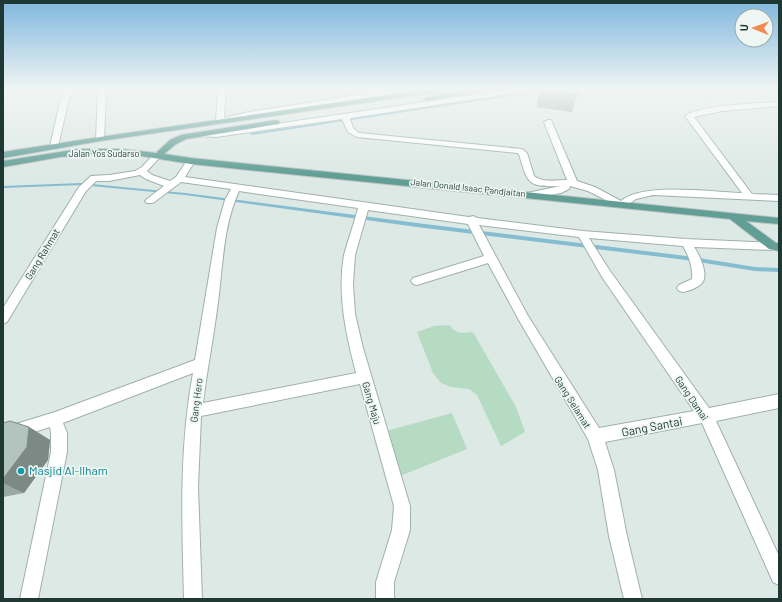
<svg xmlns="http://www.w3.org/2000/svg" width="782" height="602" font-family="Barlow,sans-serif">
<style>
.green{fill:#b5dbc3}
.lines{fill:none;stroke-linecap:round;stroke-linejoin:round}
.stream{fill:#84bcd0;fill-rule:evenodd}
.minor-casing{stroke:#a0b0ac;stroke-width:2}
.major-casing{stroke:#bcc3c2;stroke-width:2}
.minor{fill:#fff;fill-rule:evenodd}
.major{fill:#619f96;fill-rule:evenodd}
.wall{fill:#9aa9a3}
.shaded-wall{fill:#7d8985}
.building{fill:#b3c4be;stroke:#7d8985}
.culture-dot{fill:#0f9aa8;stroke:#edf6f3;stroke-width:1.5}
.labels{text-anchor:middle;stroke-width:3.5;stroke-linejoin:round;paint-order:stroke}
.far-street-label{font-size:9px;fill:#1f3834;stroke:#edf6f3}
.street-label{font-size:10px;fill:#1f3834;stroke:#edf6f3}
.near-street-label{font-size:12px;fill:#1f3834;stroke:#edf6f3}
.near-culture-label{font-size:12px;fill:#0d838f;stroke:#edf6f3;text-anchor:start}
</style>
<rect width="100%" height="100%" fill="#dde9e5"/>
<g class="green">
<path d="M 448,325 L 451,326 L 452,329 C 459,334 465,333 473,332 L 516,407 L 525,432 L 501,446 L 477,395 L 469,389 L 451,387 L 441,383 L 433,373 L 417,332 L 434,326 Z"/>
<path d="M 452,413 L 467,449 L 400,476 L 386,431 Z"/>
</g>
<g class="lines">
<g class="stream">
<path d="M 541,90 L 551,90 L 252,135 L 250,134 L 252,133 Z"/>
<path d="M 81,183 L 185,193 L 417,223 L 686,256 L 755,267 L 779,268 L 779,272 L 755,271 L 686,260 L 417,227 L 185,195 L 81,185 L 3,188 L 3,186 Z"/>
</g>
<defs>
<g id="minor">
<path d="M 63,90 L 71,90 L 58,146 L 54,149 L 50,146 Z"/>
<path d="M 98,90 L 106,90 L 104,139 L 100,141 L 96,139 Z"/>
<path d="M 218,90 L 226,90 L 224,118 L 249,112 L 389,90 L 408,90 L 405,92 L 249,116 L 220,123 L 216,121 Z"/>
<path d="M 505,90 L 525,90 L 522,92 L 351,118 L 350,119 L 353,128 L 359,133 L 522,149 L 527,153 L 534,176 C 543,183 557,180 567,180 L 544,122 L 548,120 L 551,120 L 577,181 L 595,187 L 621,201 C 643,182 712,192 742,193 L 685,116 C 698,105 760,103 779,102 L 779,106 L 722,111 L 694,117 L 752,194 L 779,195 L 779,201 L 653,195 L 636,199 L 622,208 L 588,191 L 570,186 L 569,189 L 561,193 L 530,198 L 527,197 L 525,195 L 527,193 L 561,186 C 528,187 528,185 519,154 L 517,153 L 357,137 L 348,132 L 342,119 L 216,137 L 197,136 L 193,134 L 197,132 L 216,133 Z"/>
<path d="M 697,90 L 705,90 L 712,96 L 708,98 Z"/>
<path d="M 158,152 L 162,155 L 147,171 L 152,175 L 170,181 L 176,177 L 188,159 L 191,158 L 195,161 L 185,177 L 469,217 L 473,216 L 477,218 L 583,231 L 686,239 L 777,243 L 778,246 L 777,249 L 773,250 L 694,247 C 699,254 710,276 701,284 C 697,288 688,291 683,292 L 679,291 L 677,288 L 679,285 L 692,279 C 693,266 689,257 683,246 L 589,238 L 610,271 L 709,408 L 779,394 L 779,408 L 716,421 L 779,556 L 779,585 L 773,582 L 702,423 L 605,442 L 614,470 L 627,536 L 642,599 L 624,599 L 609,536 L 598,470 L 588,439 L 520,322 L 488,263 L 417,285 L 413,284 L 411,281 L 413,278 L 484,256 L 468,224 L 368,210 L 355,255 L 353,284 L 355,314 L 363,348 L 410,506 L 410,530 L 394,582 L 394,599 L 376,599 L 376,582 L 392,530 L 394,506 L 360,384 L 201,416 L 198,487 L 202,599 L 184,599 C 182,523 179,448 193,373 L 63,423 L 67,433 L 67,452 L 38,599 L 20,599 L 51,452 L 51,433 L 50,427 L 3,442 L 3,428 L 55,412 L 195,360 L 217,228 L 225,200 L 231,189 L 181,182 L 153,203 L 147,203 L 145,201 L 147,199 L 164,186 L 146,179 L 140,175 L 109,181 L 96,181 L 86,191 L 7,322 L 3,324 L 3,308 L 79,187 L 91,176 L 109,175 L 135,171 L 142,167 L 155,153 ZM 239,191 L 358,208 C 354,224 348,240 344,255 C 337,295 346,334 356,373 L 203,403 C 207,369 214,336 218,302 C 223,265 223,226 239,191 ZM 479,225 L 579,237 L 602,277 L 694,411 L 599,428 L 528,316 Z"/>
</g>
<g id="major">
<path d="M 421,90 L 441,90 L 438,92 L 100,141 L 3,158 L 3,152 L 100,137 Z"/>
<path d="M 468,90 L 486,90 L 428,101 L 424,99 L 428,97 Z"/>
<path d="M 276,120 L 280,122 L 279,124 L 186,139 L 176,144 L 164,154 L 191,158 L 779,218 L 779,224 L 746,221 L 776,243 L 779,243 L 779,251 L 769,249 L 730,219 L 191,164 L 135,155 L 93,154 L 60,157 L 3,167 L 3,161 L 79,149 L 121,149 L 156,153 L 170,140 L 181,135 Z"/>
</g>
</defs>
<use href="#minor" class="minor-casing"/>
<use href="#major" class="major-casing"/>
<use href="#minor" class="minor"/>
<use href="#major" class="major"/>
</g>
<g class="wall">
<path d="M 539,90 L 577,90 L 577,96 L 572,112 L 537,107 Z"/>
<path d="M 3,423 L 29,427 L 50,440 L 48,460 L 24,493 L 3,497 Z"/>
</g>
<path class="shaded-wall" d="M 29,427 L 50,440 L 48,460 L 24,493 L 3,483 L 3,479 Z"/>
<g class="building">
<path d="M 541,90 L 577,90 L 577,96 L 541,91 Z"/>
<path d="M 10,421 L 29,427 L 27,447 L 3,479 L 3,423 Z"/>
</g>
<linearGradient id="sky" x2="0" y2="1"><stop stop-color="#80b7de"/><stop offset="0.51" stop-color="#f0f5f3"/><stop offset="1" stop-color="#f0f5f3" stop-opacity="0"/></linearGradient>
<rect width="782" height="175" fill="url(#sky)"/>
<circle class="culture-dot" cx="21" cy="471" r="4"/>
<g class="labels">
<g class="far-street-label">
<text x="104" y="157">Jalan Yos Sudarso</text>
<text transform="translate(468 188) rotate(6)" y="3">Jalan Donald Isaac Pandjaitan</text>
</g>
<g class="street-label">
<text transform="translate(42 254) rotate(-59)" y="4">Gang Rahmat</text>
<text transform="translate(692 398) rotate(56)" y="4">Gang Damai</text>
<text transform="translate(196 400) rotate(-83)" y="4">Gang Hero</text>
<text transform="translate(573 402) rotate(58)" y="4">Gang Selamat</text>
<text transform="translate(372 403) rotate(74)" y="4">Gang Maju</text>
</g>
<g class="near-street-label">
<text transform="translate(652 427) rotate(-11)" y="4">Gang Santai</text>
</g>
<g class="near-culture-label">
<text x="29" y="475">Masjid Al-Ilham</text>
</g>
</g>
<rect width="782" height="602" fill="none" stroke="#1f3834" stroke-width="8"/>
<g transform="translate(754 28) rotate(271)"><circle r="19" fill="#edf6f3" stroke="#9baaa7"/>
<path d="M0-3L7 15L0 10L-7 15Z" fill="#f28a52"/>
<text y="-6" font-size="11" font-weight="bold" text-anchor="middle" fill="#1f3834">U</text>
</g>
</svg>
